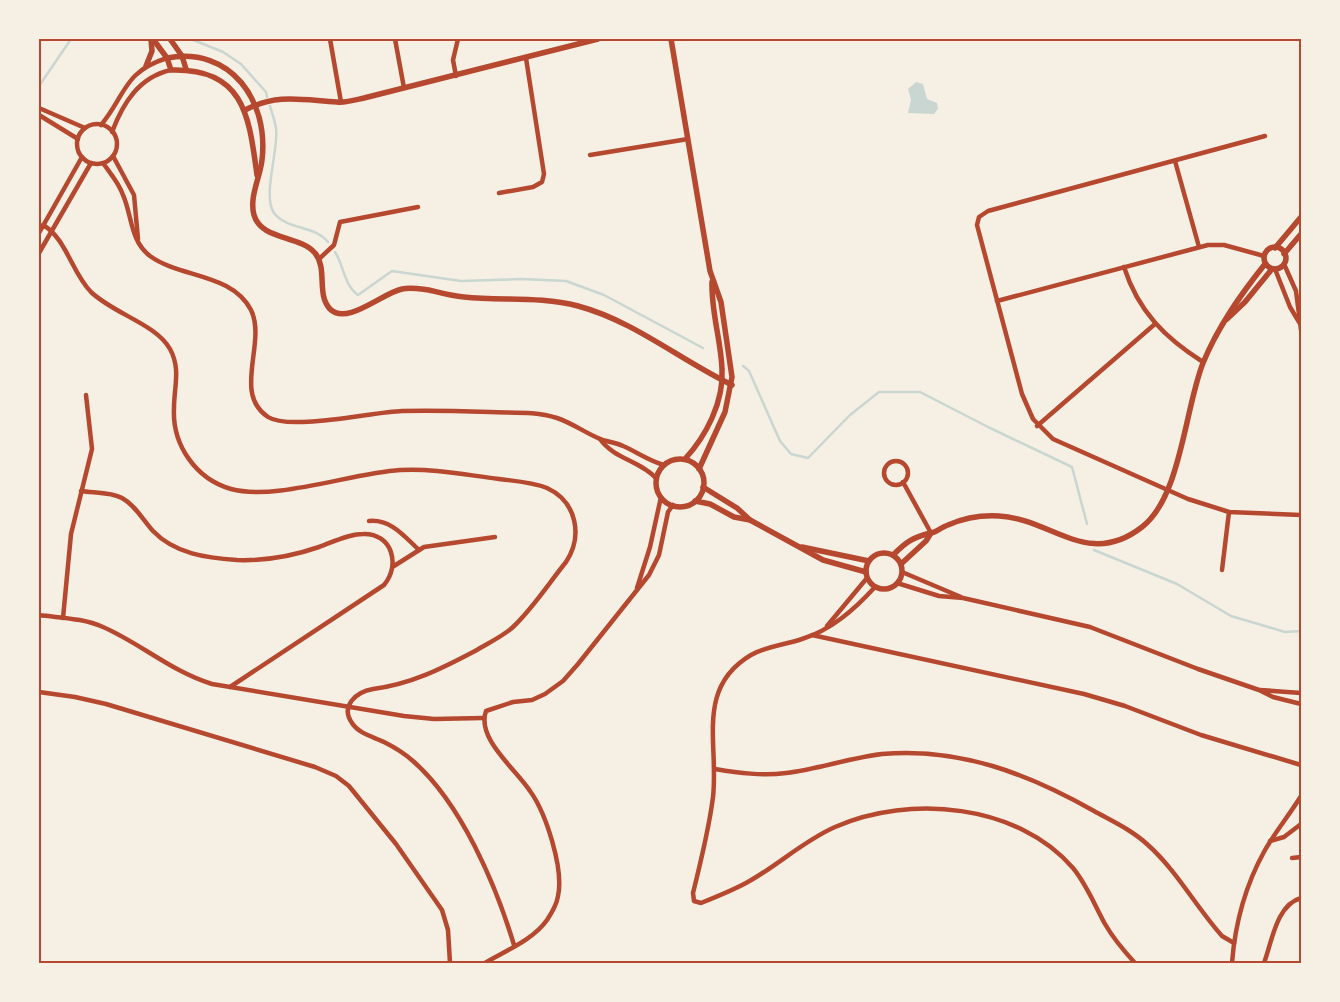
<svg xmlns="http://www.w3.org/2000/svg" width="1340" height="1002" font-family="'Times New Roman',serif">
<style>
.water{fill:#c9d6d2}
.lines{fill:none;stroke-linecap:round;stroke-linejoin:round}
.stream{stroke:#c9d6d2;stroke-width:2.5}
.minor{stroke:#b5482f;stroke-width:4.5}
.tertiary{stroke:#b5482f;stroke-width:5.5}
.neatline{fill:none;stroke:#b5482f;stroke-width:2}
</style>
<rect width="100%" height="100%" fill="#f6efe4"/>
<path class="water" d="M 916,82 L 923,84 L 927,99 L 937,103 L 938,109 L 934,114 L 908,113 L 911,100 L 908,89 Z"/>
<g class="lines">
<g class="stream">
<path d="M 191,39 L 223,52 L 241,64 L 266,92 L 267,97"/>
<path d="M 39,86 L 71,39"/>
<path d="M 270,106 C 272,113 275,121 276,128 C 279,150 262,196 274,213 C 287,230 314,225 328,242"/>
<path d="M 335,252 C 344,266 344,285 358,295 L 392,271 L 461,281 L 522,279 L 566,281 L 604,295 L 703,348"/>
<path d="M 743,366 L 749,371 L 780,441 L 791,454 L 808,458 L 850,415 L 879,392 L 920,392 L 990,428 L 1072,467 L 1087,524"/>
<path d="M 1094,550 L 1177,584 L 1231,616 L 1285,632 L 1301,631"/>
</g>
<g class="minor">
<path d="M 330,39 L 341,102"/>
<path d="M 395,39 L 404,88"/>
<path d="M 456,76 L 453,60 L 458,39"/>
<path d="M 39,108 L 85,128"/>
<path d="M 39,115 L 78,139"/>
<circle cx="97" cy="144" r="20"/>
<path d="M 101,125 C 126,95 123,72 167,58"/>
<path d="M 112,132 C 123,103 139,77 171,70"/>
<path d="M 1265,136 L 988,211 L 979,217 L 977,225 L 1022,394 L 1033,419 L 1053,439 L 1188,499 L 1229,512 L 1301,515"/>
<path d="M 590,155 L 688,139"/>
<path d="M 113,156 L 134,195 L 138,239"/>
<path d="M 1175,161 L 1199,247"/>
<path d="M 103,163 C 110,173 119,183 123,195 C 132,215 130,241 150,256 C 180,278 232,273 251,310 C 267,343 232,393 268,417 C 290,431 372,412 402,411 C 431,410 461,411 490,412 C 512,413 535,411 557,418 C 572,423 584,432 598,438 C 606,442 615,442 623,446 C 637,452 649,461 664,465"/>
<path d="M 499,193 L 533,187 L 542,182 L 544,174 L 526,58"/>
<path d="M 43,225 C 66,238 72,273 91,292 C 114,314 156,324 170,349 C 181,369 174,387 174,408 C 172,445 196,479 231,489 C 275,501 352,473 400,470 C 433,468 466,475 499,479 C 514,481 532,482 547,488 C 577,502 583,536 566,562 C 549,583 533,608 513,627 C 502,637 488,643 475,651 C 441,669 411,684 373,689 C 356,692 340,706 352,723 C 359,734 374,737 384,742 C 394,747 404,753 413,761 C 461,803 496,885 514,945"/>
<path d="M 39,233 L 82,157"/>
<path d="M 39,253 L 91,163"/>
<path d="M 319,259 L 334,245 L 340,222 L 418,207"/>
<path d="M 1284,264 L 1296,291 L 1301,330"/>
<path d="M 1124,267 C 1138,311 1165,338 1203,362"/>
<path d="M 1275,269 L 1290,307 L 1299,322"/>
<path d="M 997,301 L 1208,245 L 1224,245 L 1264,256"/>
<path d="M 1037,426 L 1155,324"/>
<path d="M 600,439 C 614,459 641,461 657,479"/>
<circle cx="896" cy="473" r="12"/>
<path d="M 903,482 L 931,533"/>
<path d="M 81,491 C 94,493 111,492 122,498 C 135,505 143,520 153,531 C 175,554 207,558 237,560 C 265,561 293,556 319,547 C 333,542 348,534 363,534 C 392,533 401,565 384,585 L 230,687"/>
<path d="M 369,521 C 391,519 404,536 419,550"/>
<path d="M 394,566 L 424,547 L 495,537"/>
<path d="M 1222,570 L 1229,512"/>
<path d="M 902,572 L 961,597"/>
<path d="M 897,583 L 939,596 L 963,598 L 1090,627 L 1198,669 L 1259,690 L 1273,697 L 1301,704"/>
<path d="M 875,587 C 854,610 831,630 802,639 C 784,645 767,646 751,655 C 695,688 719,744 713,797 C 709,829 701,861 693,893 L 694,901 L 701,903 C 716,897 731,891 746,883 C 776,867 803,841 835,827 C 910,794 1018,804 1073,868 C 1087,885 1095,906 1105,924 C 1113,938 1124,951 1135,963"/>
<path d="M 637,588 L 650,547 L 661,497"/>
<path d="M 39,615 C 60,618 83,618 103,627 C 140,643 172,672 212,684 L 404,716 L 434,719 L 483,718"/>
<path d="M 63,618 L 71,534 L 92,449 L 86,395"/>
<path d="M 827,626 L 867,578"/>
<path d="M 812,635 L 1084,694 L 1125,706 L 1201,735 L 1301,765"/>
<path d="M 1260,690 L 1301,693"/>
<path d="M 39,692 L 75,697 L 106,704 L 315,767 L 336,776 L 349,786 L 396,844 L 442,910 L 448,930 L 450,963"/>
<path d="M 715,769 C 739,773 762,776 786,773 C 819,769 849,758 882,754 C 960,747 1028,774 1094,811 C 1112,821 1132,830 1148,845 C 1177,871 1196,907 1222,936 L 1234,943"/>
<path d="M 1270,841 L 1284,837 L 1301,824"/>
<path d="M 1292,858 L 1301,857"/>
<path d="M 485,963 C 505,951 533,940 547,920 C 551,914 557,903 558,896 C 564,869 546,813 530,791 C 516,769 476,739 486,711 L 513,702 L 532,700 L 545,694 L 563,681 L 578,664 L 649,575 L 659,555 L 668,512 L 673,505"/>
<path d="M 1232,963 C 1235,924 1246,884 1265,850 C 1276,831 1290,814 1301,796"/>
<path d="M 1264,963 C 1272,942 1276,905 1301,898"/>
</g>
<g class="tertiary">
<path d="M 153,39 L 167,58 L 171,70 C 245,68 249,117 257,175"/>
<path d="M 170,39 L 182,56 L 186,69"/>
<path d="M 671,39 L 710,271 L 721,302 L 732,377 L 725,412 L 699,469"/>
<path d="M 167,58 C 231,46 269,101 262,160 C 260,178 249,197 254,215 C 261,240 299,235 315,253 C 328,269 316,294 330,309 C 347,326 382,293 402,289 C 411,287 420,289 429,290 C 441,293 452,296 464,297 C 502,301 540,296 578,306 C 634,321 680,360 732,385"/>
<path d="M 146,66 L 152,51 L 151,39"/>
<path d="M 245,110 C 278,93 302,100 337,102 C 345,103 355,100 364,98 L 598,39"/>
<circle cx="1275" cy="258" r="11"/>
<path d="M 1275,248 L 1301,217"/>
<path d="M 1284,254 L 1301,234"/>
<path d="M 1227,319 L 1245,302 L 1272,269"/>
<path d="M 685,459 C 706,436 724,402 722,369 C 721,340 711,312 712,282"/>
<circle cx="680" cy="483" r="24"/>
<path d="M 703,487 L 737,508 L 750,520"/>
<path d="M 695,501 L 710,504 L 734,517 L 750,520 L 823,560 L 866,572"/>
<path d="M 802,547 L 869,561"/>
<circle cx="884" cy="571" r="18"/>
<path d="M 893,555 C 906,542 913,537 931,533 C 936,532 942,527 948,525 C 964,518 982,515 999,516 C 1052,519 1088,569 1142,527 C 1181,497 1185,408 1203,363 C 1218,326 1241,294 1265,264"/>
<path d="M 901,564 L 926,541 L 931,533"/>
</g>
</g>
<rect width="1340" height="1002" fill="none" stroke="#f6efe4" stroke-width="80"/>
<rect x="40" y="40" width="1260" height="922" class="neatline"/>
</svg>
